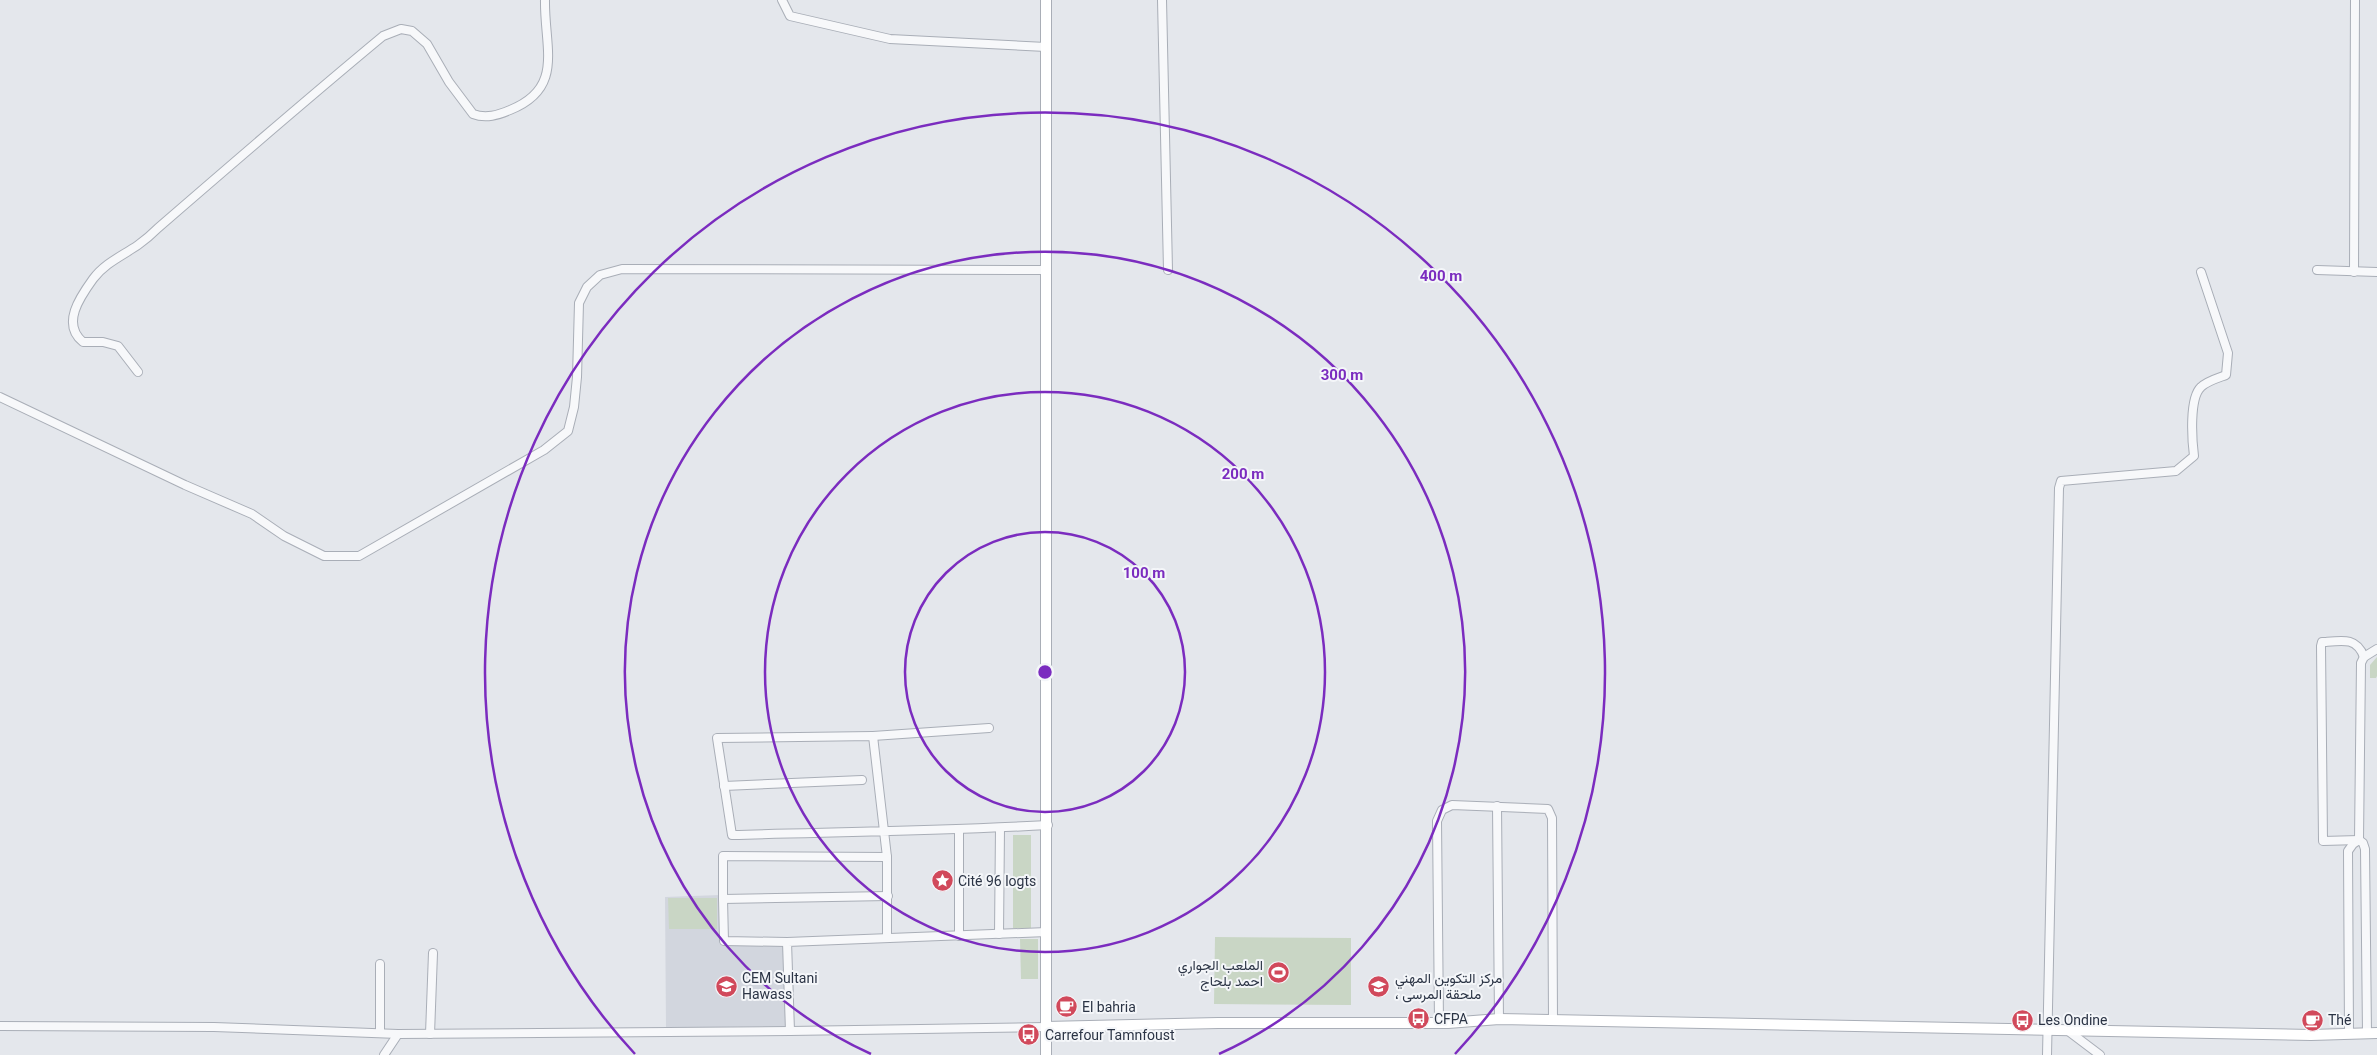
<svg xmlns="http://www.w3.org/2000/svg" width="2377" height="1055" font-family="Roboto,Vazirmatn,sans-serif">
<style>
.built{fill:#d2d6de}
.green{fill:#c9d6c5}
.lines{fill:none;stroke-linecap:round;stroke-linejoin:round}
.minor-casing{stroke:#a9aeb7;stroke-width:10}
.secondary-casing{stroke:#a9aeb7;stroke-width:12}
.minor{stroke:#f7f8fa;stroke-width:8}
.secondary{stroke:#fff;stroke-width:10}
.ring{fill:none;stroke:#7b2cbf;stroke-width:2.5}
.labels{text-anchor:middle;stroke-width:4;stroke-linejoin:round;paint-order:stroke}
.poi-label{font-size:14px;fill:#2b3445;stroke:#f4f6f9;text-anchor:start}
.centre{fill:#7b2cbf;stroke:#f4f6f9;stroke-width:2.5}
.ring-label{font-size:15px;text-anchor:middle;font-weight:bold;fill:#7b2cbf;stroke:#f4f6f9;stroke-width:4;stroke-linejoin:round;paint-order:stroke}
</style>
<rect width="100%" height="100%" fill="#e4e7ec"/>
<path class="built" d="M 720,895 L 720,944 L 787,946 L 786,1026 L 666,1028 L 665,897 Z"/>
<g class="green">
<path d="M 2377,657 L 2377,676 L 2376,678 L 2370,678 L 2370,665 Z"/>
<rect x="1013" y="835" width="18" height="93"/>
<path d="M 668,898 L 717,898 L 717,929 L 669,929 Z"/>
<path d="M 1215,937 L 1351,938 L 1351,1005 L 1214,1004 Z"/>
<path d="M 1020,939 L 1038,939 L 1038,979 L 1021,979 Z"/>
</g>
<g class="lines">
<defs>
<g id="minor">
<path d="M 782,0 L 790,16 L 890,39 L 1046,47"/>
<path d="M 1162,0 L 1168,270"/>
<path d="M 2317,270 L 2377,272"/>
<path d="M 2354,272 L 2355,0"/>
<path d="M 138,372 L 118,346 L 103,342 L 83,342 C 61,324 80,297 93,279 C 105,263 122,256 138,245 C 145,240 152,234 158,228 C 233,163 307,99 383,36 L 401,29 L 412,31 L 427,44 L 449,82 L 473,114 C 486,119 498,115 510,110 C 565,88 544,47 545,0"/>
<path d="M 0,397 L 185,485 L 252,514 L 284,536 L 324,556 L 359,556 L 544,450 L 568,431 L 574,407 L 577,377 L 579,303 L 587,287 L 600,275 L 622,269 L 1047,270"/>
<path d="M 2364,657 C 2357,638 2344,640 2326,642 L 2322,642 L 2321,646 L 2323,841 L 2359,840 L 2363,843 L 2365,849 L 2367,1033"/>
<path d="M 873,736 L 989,728"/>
<path d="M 724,786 L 862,780"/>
<path d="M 1497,806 L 1499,1019"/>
<path d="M 2359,840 L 2361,663 L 2364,657 L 2377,649"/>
<path d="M 887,857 L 723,856 L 723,899 L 888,896"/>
<path d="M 723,899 L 724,941 L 787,942"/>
<path d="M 999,934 L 1000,828"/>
<path d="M 959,936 L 959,830"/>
<path d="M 887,938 L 887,857 L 873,736 L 717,738 L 732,835 C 837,832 942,831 1048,825"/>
<path d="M 380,964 L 380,1033"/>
<path d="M 1439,1022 L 1437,821 L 1442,810 L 1452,805 L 1548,809 L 1552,818 L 1553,1020"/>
<path d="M 0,1026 L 214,1027 L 398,1034"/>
<path d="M 2067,1030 L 2100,1055"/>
<path d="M 790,1031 L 787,942 L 1047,932"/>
<path d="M 430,1034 L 433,953"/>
<path d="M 2349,1034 L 2348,851 L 2353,844 L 2359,840"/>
<path d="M 384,1055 L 398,1034 L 790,1031 L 1046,1027"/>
<path d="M 2047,1055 L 2059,488 L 2061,481 L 2176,471 L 2194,456 C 2192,440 2189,398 2201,387 C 2207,381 2218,378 2226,375 L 2228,353 L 2201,272"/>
</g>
<g id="secondary">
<path d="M 1046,0 L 1046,1055"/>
<path d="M 1046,1027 L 1218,1023 L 1448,1023 L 1499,1019 L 2311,1035 L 2377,1033"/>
</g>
</defs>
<use href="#minor" class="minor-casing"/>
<use href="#secondary" class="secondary-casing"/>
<use href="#minor" class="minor"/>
<use href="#secondary" class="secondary"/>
</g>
<g class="ring">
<circle cx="1045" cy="672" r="140"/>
<circle cx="1045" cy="672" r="280"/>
<path d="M871 1054A420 420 0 1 1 1219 1054"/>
<path d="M635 1054A560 560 0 1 1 1455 1054"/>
</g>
<defs>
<symbol id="sight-disc" viewBox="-11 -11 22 22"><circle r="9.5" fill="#d1495b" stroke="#f4f6f9"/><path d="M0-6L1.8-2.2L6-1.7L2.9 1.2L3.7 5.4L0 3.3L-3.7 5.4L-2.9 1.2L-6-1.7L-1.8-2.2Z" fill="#fff"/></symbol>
<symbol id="stadium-disc" viewBox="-11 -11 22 22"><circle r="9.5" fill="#d1495b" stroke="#f4f6f9"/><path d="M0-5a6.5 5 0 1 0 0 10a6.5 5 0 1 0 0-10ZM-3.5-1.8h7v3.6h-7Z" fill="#fff"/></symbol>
<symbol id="school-disc" viewBox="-11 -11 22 22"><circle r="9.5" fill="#d1495b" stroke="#f4f6f9"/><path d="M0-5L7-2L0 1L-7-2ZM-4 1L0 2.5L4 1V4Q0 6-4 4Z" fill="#fff"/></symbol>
<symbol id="university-disc" viewBox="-11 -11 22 22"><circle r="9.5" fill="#d1495b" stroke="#f4f6f9"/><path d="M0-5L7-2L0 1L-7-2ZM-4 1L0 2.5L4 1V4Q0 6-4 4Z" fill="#fff"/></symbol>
<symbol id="cafe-disc" viewBox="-11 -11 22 22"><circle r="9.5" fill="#d1495b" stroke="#f4f6f9"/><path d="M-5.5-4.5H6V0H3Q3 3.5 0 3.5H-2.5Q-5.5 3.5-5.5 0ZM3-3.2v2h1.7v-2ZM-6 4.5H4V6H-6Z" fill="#fff"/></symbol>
<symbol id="bus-disc" viewBox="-11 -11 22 22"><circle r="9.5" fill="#d1495b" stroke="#f4f6f9"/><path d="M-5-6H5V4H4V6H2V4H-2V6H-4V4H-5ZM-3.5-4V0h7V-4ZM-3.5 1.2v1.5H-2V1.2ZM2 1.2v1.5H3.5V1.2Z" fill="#fff"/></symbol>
</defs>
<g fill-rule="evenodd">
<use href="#sight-disc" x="930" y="868" width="25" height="25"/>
<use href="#stadium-disc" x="1266" y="960" width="25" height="25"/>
<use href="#school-disc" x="714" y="974" width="25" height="25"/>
<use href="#university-disc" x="1366" y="974" width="25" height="25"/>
<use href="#cafe-disc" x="1054" y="994" width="25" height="25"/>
<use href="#bus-disc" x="1406" y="1006" width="25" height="25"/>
<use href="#bus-disc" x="2010" y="1008" width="25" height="25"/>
<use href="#cafe-disc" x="2300" y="1008" width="25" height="25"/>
<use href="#bus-disc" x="1016" y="1022" width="25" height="25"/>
</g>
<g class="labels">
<g class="poi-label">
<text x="958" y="886">Cité 96 logts</text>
<text x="1263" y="970" text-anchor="end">الملعب الجواري<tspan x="1263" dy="16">احمد بلحاج</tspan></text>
<text x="742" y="983">CEM Sultani<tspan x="742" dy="16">Hawass</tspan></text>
<text x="1395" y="983">مركز التكوين المهني<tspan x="1395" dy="16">، ملحقة المرسى</tspan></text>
<text x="1082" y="1012">El bahria</text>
<text x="1434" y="1024">CFPA</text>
<text x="2038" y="1025">Les Ondine</text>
<text x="2328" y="1025">Thé</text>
<text x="1045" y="1040">Carrefour Tamnfoust</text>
</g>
</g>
<circle cx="1045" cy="672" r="8" class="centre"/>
<g class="ring-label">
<text x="1441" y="281">400 m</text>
<text x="1342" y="380">300 m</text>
<text x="1243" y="479">200 m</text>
<text x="1144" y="578">100 m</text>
</g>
</svg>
